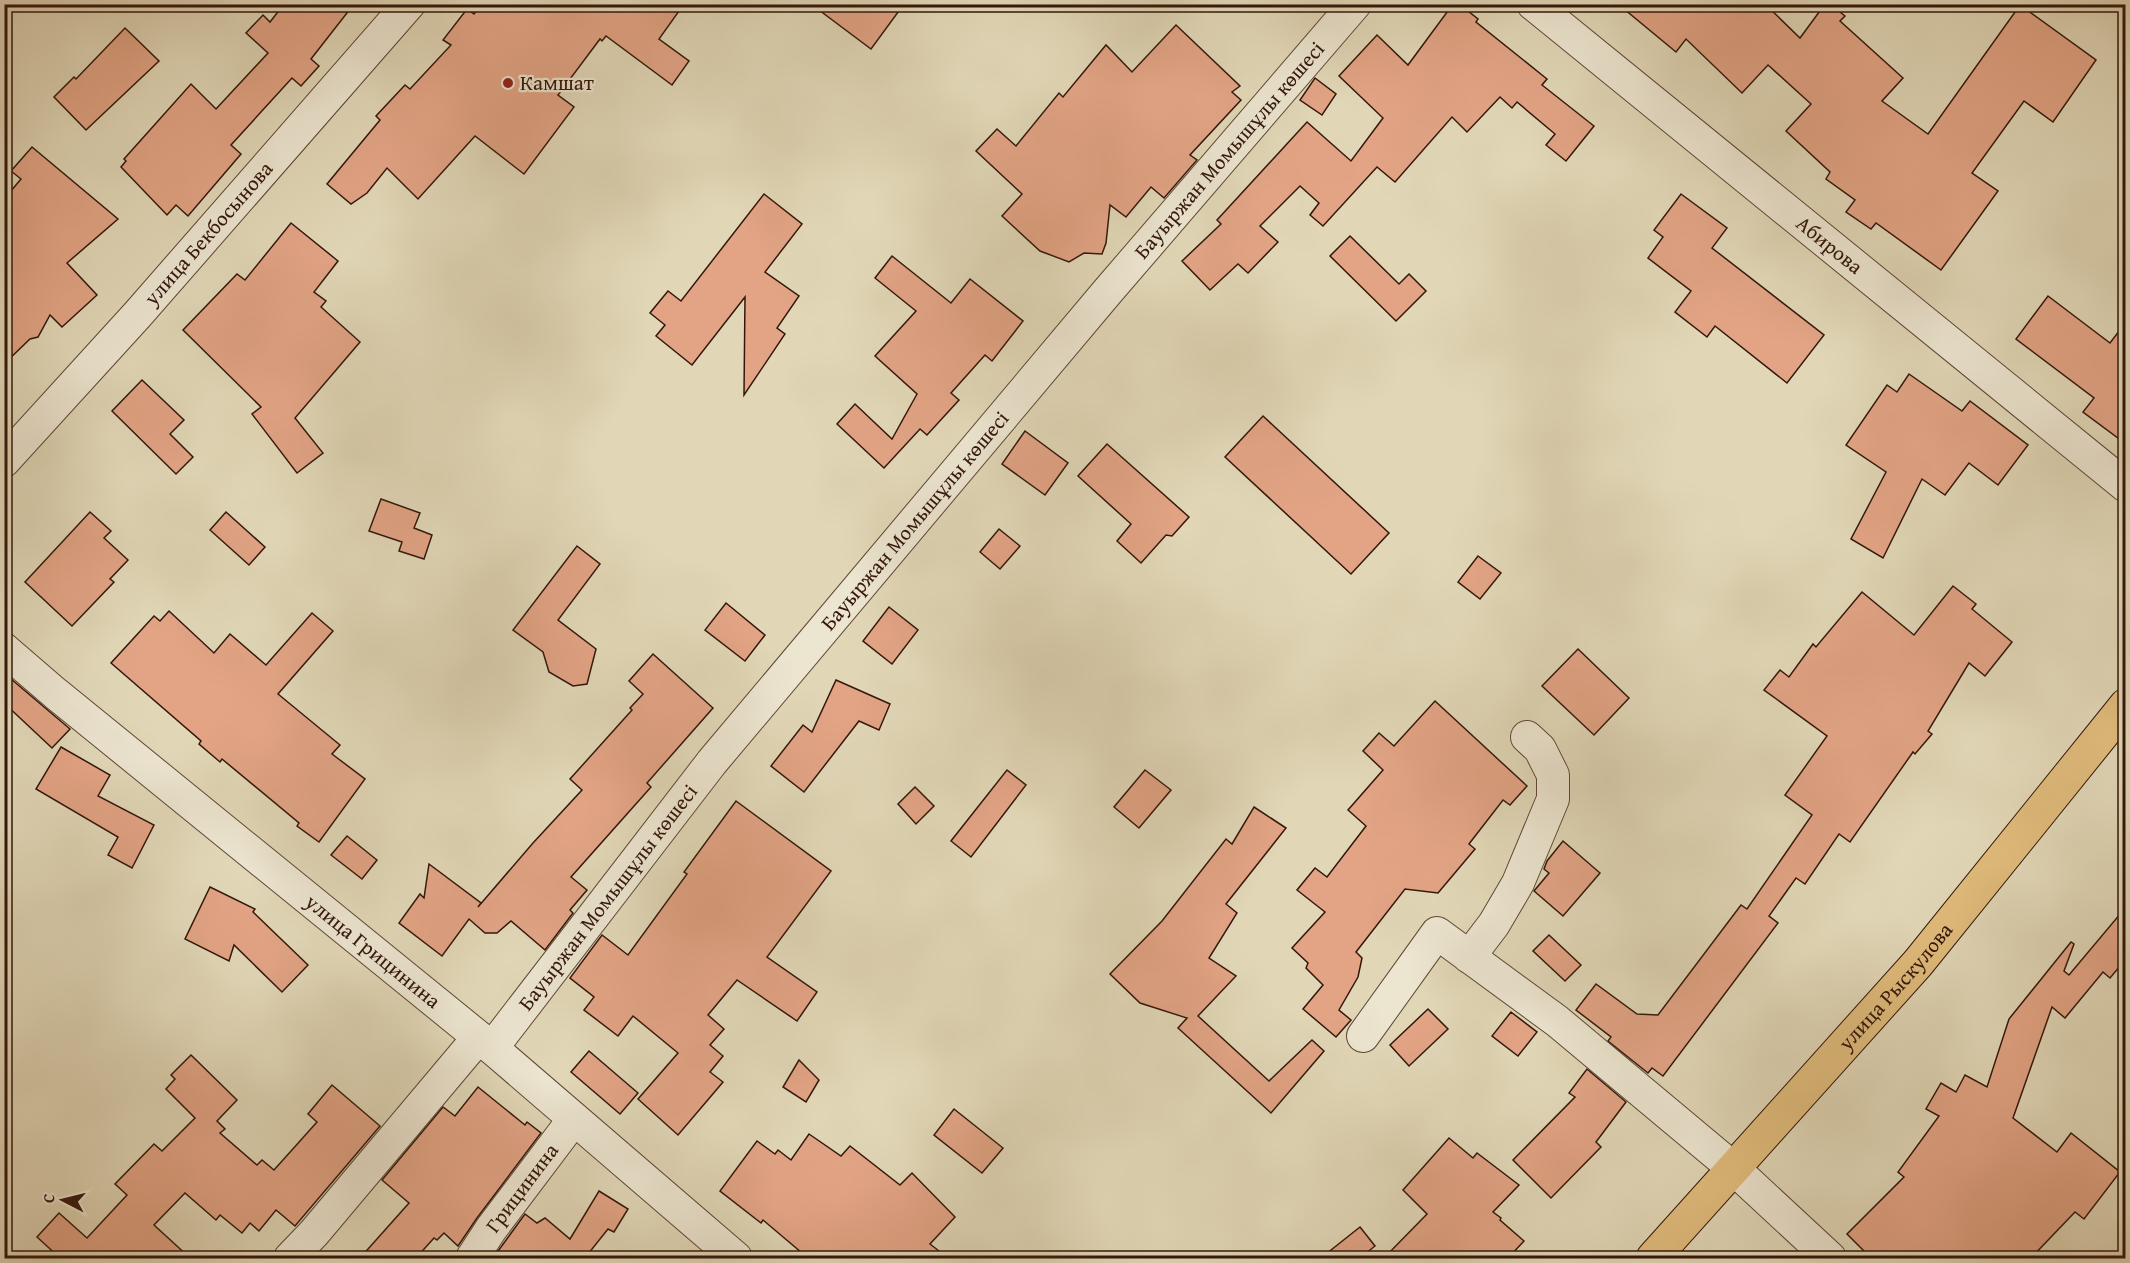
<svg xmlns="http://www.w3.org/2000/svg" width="2130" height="1263" font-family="'Gentium Book Plus',serif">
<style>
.building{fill:#e2a485;stroke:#33170b;stroke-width:1.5}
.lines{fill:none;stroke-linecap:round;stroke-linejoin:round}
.minor-casing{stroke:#5e4736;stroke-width:34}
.major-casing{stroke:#33170b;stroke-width:35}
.minor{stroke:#ece5d0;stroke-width:32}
.major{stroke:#e0bc7c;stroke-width:33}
.poi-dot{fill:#8f2418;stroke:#ece5d0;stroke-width:2}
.labels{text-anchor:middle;stroke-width:4.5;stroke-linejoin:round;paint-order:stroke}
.poi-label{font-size:21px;fill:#33170b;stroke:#ece5d0;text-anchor:start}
.street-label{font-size:21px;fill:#33170b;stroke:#ece5d0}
</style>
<rect width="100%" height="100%" fill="#e1d7b7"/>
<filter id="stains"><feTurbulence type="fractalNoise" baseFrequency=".00333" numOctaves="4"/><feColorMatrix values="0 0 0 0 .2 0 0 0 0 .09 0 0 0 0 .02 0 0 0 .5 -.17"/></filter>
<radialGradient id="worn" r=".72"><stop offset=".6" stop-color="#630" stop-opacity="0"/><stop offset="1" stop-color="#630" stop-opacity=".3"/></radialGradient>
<g class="building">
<path d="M 284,4 L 354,4 L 311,59 L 319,66 L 301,86 L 292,78 L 231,145 L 241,154 L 188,216 L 176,205 L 167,215 L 121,167 L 126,161 L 124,159 L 191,84 L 216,109 L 268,53 L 246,33 L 263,15 L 270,22 Z"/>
<path d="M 481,4 L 684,4 L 659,39 L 689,61 L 672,85 L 606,36 L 602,41 L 600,39 L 558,95 L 574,107 L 524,174 L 475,136 L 418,199 L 387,168 L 367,193 L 351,204 L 327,184 L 380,120 L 376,116 L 405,85 L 410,89 L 451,45 L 443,40 L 467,9 L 474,14 Z"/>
<path d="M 811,4 L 904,4 L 871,49 Z"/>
<path d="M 1453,4 L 1459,4 L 1478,19 L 1476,22 L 1547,79 L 1542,85 L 1594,126 L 1566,161 L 1546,145 L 1555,134 L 1517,102 L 1512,108 L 1500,97 L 1467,132 L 1452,117 L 1395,182 L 1377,167 L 1323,226 L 1310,215 L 1319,203 L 1300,186 L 1260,226 L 1278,242 L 1248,273 L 1238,264 L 1210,290 L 1182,261 L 1221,224 L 1217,220 L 1307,122 L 1351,161 L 1383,118 L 1339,76 L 1377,35 L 1408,65 Z"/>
<path d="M 1618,4 L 1765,4 L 1800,38 L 1825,4 L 1830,4 L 1845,16 L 1840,21 L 1903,78 L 1882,101 L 1928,134 L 2020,5 L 2096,60 L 2053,122 L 2024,101 L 1972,173 L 1998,191 L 1941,270 L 1876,223 L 1871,229 L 1846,212 L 1855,200 L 1826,179 L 1830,172 L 1786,131 L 1811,104 L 1768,65 L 1742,93 L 1686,39 L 1676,52 Z"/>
<path d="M 1176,25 L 1240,86 L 1232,92 L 1241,100 L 1190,155 L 1197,160 L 1164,198 L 1151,187 L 1126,217 L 1110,205 L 1106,243 L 1102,254 L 1084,253 L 1069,262 L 1040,251 L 1002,216 L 1022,194 L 976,151 L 997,129 L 1016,146 L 1059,93 L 1063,97 L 1106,45 L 1132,72 Z"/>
<path d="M 125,28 L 159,61 L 86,130 L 54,97 L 74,77 L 76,79 Z"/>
<path d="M 1315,78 L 1336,94 L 1322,115 L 1300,100 Z"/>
<path d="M 32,147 L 118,219 L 67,263 L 97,295 L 62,327 L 50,315 L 38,337 L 30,339 L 4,364 L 4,199 L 21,179 L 11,171 Z"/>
<path d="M 764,194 L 802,224 L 765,272 L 799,296 L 777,328 L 785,334 L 744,395 L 745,297 L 692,365 L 656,336 L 665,325 L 650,313 L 668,291 L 681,301 Z"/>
<path d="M 1681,194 L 1727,228 L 1712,248 L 1824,335 L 1787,383 L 1715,326 L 1707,337 L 1675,312 L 1691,291 L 1648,258 L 1663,237 L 1654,230 Z"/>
<path d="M 291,223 L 338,261 L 314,292 L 326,301 L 321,307 L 360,342 L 295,418 L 323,453 L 297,473 L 252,414 L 261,407 L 183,330 L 237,274 L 245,280 Z"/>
<path d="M 1350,236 L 1399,284 L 1409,274 L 1426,291 L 1396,321 L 1330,256 Z"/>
<path d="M 892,256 L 951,303 L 970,279 L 1023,321 L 992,361 L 985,355 L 951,393 L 959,400 L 927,435 L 920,429 L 884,468 L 837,424 L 855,404 L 892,439 L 917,394 L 875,356 L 916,311 L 875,278 Z"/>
<path d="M 2048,296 L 2110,343 L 2126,322 L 2126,444 L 2083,412 L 2094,398 L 2016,339 Z"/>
<path d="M 1909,374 L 1962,411 L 1970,401 L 2028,445 L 1998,485 L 1969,463 L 1945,495 L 1922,479 L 1883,558 L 1851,539 L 1886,472 L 1846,445 L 1887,385 L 1897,392 Z"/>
<path d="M 142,380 L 184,420 L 170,434 L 193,457 L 176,474 L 112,411 Z"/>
<path d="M 1263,416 L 1389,533 L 1351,574 L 1225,457 Z"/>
<path d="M 1025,431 L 1068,463 L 1045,495 L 1002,464 Z"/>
<path d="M 1107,444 L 1189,517 L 1172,536 L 1166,535 L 1141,563 L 1117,541 L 1131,524 L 1078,476 Z"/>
<path d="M 381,499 L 420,513 L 414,528 L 432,535 L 424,559 L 399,551 L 402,542 L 369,531 Z"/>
<path d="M 90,512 L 111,531 L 104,538 L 128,560 L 110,579 L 114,582 L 72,626 L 25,582 Z"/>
<path d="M 226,512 L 265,547 L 249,565 L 210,530 Z"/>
<path d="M 999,529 L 1020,546 L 1000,569 L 980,552 Z"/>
<path d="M 577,546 L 600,564 L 558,620 L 596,649 L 587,684 L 573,686 L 549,672 L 543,652 L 513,630 Z"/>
<path d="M 1478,556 L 1501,573 L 1480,599 L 1458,582 Z"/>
<path d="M 1953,586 L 1976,604 L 1972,609 L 2012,642 L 1985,676 L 1969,663 L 1928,731 L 1932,734 L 1915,754 L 1913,752 L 1850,842 L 1839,834 L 1805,884 L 1796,878 L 1769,916 L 1778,923 L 1663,1076 L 1652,1068 L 1648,1073 L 1608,1041 L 1611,1037 L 1576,1010 L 1596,984 L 1637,1014 L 1658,1015 L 1741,905 L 1747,909 L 1812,815 L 1785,795 L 1827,736 L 1764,690 L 1780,670 L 1789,677 L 1813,644 L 1816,647 L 1862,592 L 1914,635 Z"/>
<path d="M 726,603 L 765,635 L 745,661 L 705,630 Z"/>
<path d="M 889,607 L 918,630 L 892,664 L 863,641 Z"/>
<path d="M 169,611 L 214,653 L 230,634 L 266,665 L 312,613 L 333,631 L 278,694 L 340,745 L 332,754 L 365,779 L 319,842 L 297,826 L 299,823 L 222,759 L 220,762 L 199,744 L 201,741 L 111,663 L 154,616 L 160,621 Z"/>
<path d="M 1578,649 L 1629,698 L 1594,735 L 1542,686 Z"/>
<path d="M 653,654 L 713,708 L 647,783 L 651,787 L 571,877 L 587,890 L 570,910 L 573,913 L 545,950 L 511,921 L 497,933 L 485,933 L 469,919 L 442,956 L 399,923 L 420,894 L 424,898 L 429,864 L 481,903 L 478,907 L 533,843 L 582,790 L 570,779 L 632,710 L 630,708 L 643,694 L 629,681 Z"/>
<path d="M 4,673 L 70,729 L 52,748 L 4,703 Z"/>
<path d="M 836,680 L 890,704 L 879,730 L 859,721 L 804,792 L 771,766 L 803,725 L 812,732 Z"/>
<path d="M 1435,701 L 1527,786 L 1510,805 L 1503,800 L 1469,844 L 1475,849 L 1438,893 L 1405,889 L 1356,952 L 1362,958 L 1358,977 L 1339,1010 L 1351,1020 L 1336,1037 L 1303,1009 L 1323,985 L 1306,968 L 1308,963 L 1292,948 L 1325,912 L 1297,890 L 1315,868 L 1327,877 L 1366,826 L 1348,810 L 1383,770 L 1363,751 L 1379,733 L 1394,746 Z"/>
<path d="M 61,747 L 110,775 L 98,796 L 154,825 L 132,868 L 108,855 L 118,837 L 36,789 Z"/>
<path d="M 1007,770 L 1026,785 L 971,857 L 951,841 Z"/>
<path d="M 1145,770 L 1171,790 L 1139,828 L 1114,807 Z"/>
<path d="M 915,787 L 934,806 L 916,824 L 898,804 Z"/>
<path d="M 736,801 L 831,871 L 767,957 L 817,992 L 797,1021 L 737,980 L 708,1015 L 724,1029 L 710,1045 L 723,1056 L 710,1072 L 723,1082 L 678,1135 L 638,1099 L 678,1053 L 633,1016 L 618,1036 L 584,1010 L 594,997 L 570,978 L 602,935 L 628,955 L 687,874 L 684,872 Z"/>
<path d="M 1254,807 L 1286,828 L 1226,904 L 1237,913 L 1209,958 L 1236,976 L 1198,1016 L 1269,1081 L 1312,1040 L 1324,1051 L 1271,1113 L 1178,1028 L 1187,1018 L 1140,1003 L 1110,974 L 1162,921 L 1226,839 L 1232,844 Z"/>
<path d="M 347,836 L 377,860 L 362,879 L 331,855 Z"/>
<path d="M 1563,841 L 1600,873 L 1563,916 L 1534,891 L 1549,873 L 1544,869 L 1547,861 Z"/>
<path d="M 210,887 L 255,909 L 253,912 L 308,965 L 282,992 L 234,945 L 229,961 L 185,939 Z"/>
<path d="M 2126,907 L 2126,959 L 2110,978 L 2103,972 L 2065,1018 L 2052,1007 L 2013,1118 L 2057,1152 L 2071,1133 L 2120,1172 L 2084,1219 L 2075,1212 L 2031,1258 L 1871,1258 L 1847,1234 L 1904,1177 L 1898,1172 L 1939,1116 L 1926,1109 L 1941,1083 L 1956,1092 L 1965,1075 L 1987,1087 L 2009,1019 L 2071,942 L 2074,944 L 2064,971 L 2069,975 Z"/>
<path d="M 1549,935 L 1581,965 L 1565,981 L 1533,951 Z"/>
<path d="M 1428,1009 L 1448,1029 L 1409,1066 L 1390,1045 Z"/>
<path d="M 1511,1012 L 1537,1032 L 1518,1056 L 1492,1036 Z"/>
<path d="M 589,1051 L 638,1093 L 620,1114 L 571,1072 Z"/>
<path d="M 191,1055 L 237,1100 L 217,1121 L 225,1129 L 220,1133 L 257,1165 L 262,1160 L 274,1170 L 317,1122 L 308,1114 L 332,1085 L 380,1126 L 295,1226 L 276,1210 L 259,1231 L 250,1223 L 242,1233 L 220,1215 L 216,1220 L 185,1193 L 154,1225 L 190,1258 L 60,1258 L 37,1237 L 59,1213 L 87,1238 L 127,1195 L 115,1184 L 154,1144 L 162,1151 L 195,1118 L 166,1089 L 175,1079 L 171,1075 Z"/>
<path d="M 799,1060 L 819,1080 L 806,1102 L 783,1087 Z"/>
<path d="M 1587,1069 L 1626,1102 L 1596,1142 L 1601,1147 L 1551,1198 L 1513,1160 L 1575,1097 L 1569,1093 Z"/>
<path d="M 478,1087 L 525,1125 L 527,1122 L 541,1133 L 477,1218 L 458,1246 L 444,1233 L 437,1240 L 434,1238 L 416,1258 L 360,1258 L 409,1203 L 382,1180 L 443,1107 L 455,1116 Z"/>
<path d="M 954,1109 L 1003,1148 L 982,1173 L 934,1135 Z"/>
<path d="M 809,1134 L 841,1156 L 850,1146 L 900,1185 L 912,1173 L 955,1217 L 930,1244 L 948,1258 L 808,1258 L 763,1220 L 761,1223 L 720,1191 L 757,1141 L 775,1154 L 778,1150 L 791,1160 Z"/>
<path d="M 1449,1138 L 1473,1158 L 1477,1153 L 1519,1185 L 1493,1212 L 1501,1218 L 1500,1220 L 1524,1241 L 1508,1258 L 1384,1258 L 1427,1214 L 1403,1190 Z"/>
<path d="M 599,1191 L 628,1209 L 614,1232 L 608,1229 L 588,1254 L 594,1258 L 493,1258 L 525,1214 L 537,1223 L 545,1218 L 570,1239 Z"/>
<path d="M 1360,1227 L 1375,1246 L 1360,1258 L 1321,1258 Z"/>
</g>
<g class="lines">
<defs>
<g id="minor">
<path id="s1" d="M 1533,4 L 2126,486"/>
<path id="s2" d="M 4,461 L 138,314 L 409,4"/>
<path id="s3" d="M 4,649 L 55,693 L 492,1048 L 736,1258"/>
<path d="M 1469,957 L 1494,924 L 1518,883 L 1553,799 L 1553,775 L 1540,749 L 1527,737"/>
<path d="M 1363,1036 L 1437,933 L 1557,1021 L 1733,1168 L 1830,1258"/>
<path id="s4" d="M 492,1048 L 712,762 L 1108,291 L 1355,4"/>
<path d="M 290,1258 L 314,1233 L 478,1038"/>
<path id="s5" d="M 472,1258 L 491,1229 L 574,1119"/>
</g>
<g id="major">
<path id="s6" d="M 1653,1258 L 1918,963 L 2126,705"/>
</g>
</defs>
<use href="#minor" class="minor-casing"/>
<use href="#major" class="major-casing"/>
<use href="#minor" class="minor"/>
<use href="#major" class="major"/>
</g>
<circle class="poi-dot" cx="508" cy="83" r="6"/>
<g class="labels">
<g class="poi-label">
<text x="520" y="90">Камшат</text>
</g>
<g class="street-label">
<text dy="7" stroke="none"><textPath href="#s4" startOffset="1162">Бауыржан Момышұлы көшесі</textPath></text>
<text dy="7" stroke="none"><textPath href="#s2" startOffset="306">улица Бекбосынова</textPath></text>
<text dy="7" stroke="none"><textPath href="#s1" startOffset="382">Абирова</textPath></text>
<text dy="7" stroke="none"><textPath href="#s4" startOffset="676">Бауыржан Момышұлы көшесі</textPath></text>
<text dy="7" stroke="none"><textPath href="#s4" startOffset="190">Бауыржан Момышұлы көшесі</textPath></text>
<text dy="7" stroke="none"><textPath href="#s3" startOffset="477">улица Грицинина</textPath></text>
<text dy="7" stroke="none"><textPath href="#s6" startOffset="364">улица Рыскулова</textPath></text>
<text dy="7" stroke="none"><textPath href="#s5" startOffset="86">Грицинина</textPath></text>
</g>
</g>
<rect width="2130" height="1263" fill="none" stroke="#e1d7b7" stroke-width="24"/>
<rect x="6" y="6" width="2118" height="1251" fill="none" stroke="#33170b" stroke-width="3"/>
<rect x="12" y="12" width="2106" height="1239" fill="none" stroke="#33170b" stroke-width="1.5"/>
<g transform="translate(63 1200) rotate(277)" stroke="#ece5d0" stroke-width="4.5" paint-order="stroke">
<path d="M0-4.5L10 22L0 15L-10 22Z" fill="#33170b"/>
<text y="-9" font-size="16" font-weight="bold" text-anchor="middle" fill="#33170b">С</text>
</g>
<rect width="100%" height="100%" filter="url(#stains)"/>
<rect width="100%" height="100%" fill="url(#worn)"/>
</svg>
